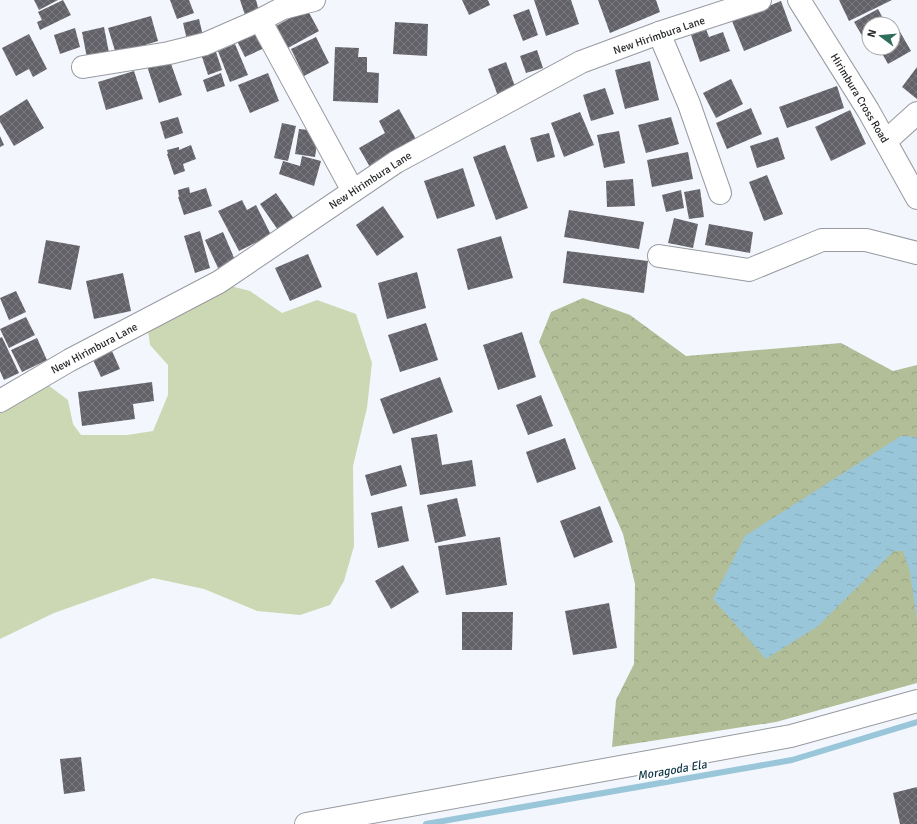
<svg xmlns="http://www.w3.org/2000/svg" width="917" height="824" font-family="Signika,sans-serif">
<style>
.green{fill:#ccd8b3}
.forest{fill:url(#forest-crowns)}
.water{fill:url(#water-ripples)}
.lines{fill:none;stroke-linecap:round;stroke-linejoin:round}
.stream{stroke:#9ac6d9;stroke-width:6}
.building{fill:url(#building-cross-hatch)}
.minor-casing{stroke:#979aa0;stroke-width:24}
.major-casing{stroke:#979aa0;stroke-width:24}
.minor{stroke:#fff;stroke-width:22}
.major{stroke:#fff;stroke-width:22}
.labels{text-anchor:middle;stroke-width:4;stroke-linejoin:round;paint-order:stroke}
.street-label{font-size:11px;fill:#27292b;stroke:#fff}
.water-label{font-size:12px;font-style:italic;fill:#0f3645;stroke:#fff}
</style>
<defs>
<pattern id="forest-crowns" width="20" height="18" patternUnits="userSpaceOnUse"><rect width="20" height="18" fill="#b2be98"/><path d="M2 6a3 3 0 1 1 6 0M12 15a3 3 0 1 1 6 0" fill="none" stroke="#99a383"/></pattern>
<pattern id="water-ripples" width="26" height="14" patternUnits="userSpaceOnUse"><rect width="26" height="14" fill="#9ac6d9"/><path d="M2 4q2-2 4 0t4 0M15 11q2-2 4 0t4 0" fill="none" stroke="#85aaba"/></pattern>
<pattern id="building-cross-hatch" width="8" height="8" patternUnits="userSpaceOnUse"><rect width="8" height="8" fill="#636268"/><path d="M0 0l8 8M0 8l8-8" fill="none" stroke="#7a797e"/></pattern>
</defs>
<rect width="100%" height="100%" fill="#f3f7fd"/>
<path class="green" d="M 227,285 L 250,291 L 282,313 L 317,300 L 356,314 L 372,363 L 367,408 L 353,466 L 354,546 L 344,581 L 330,605 L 300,615 L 257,611 L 204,589 L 153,578 L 54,613 L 0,639 L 0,408 L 44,382 L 68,400 L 73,424 L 81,435 L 127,435 L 153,431 L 168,395 L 168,365 L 150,345 L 148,331 Z"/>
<path class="forest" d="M 583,298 L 630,315 L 686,356 L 841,343 L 893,371 L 917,365 L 917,683 L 776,722 L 612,747 L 616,700 L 634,664 L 635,584 L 623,534 L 539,342 L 551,312 Z"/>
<path class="water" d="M 901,436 L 917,437 L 917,621 L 910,572 L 903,551 L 894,551 L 818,626 L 766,659 L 713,599 L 745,536 Z"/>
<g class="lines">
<path class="stream" d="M 426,824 L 792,760 L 917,722"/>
</g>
<g class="building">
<path d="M 34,0 L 58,0 L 39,10 Z"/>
<path d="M 63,0 L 71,15 L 40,30 L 37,22 L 42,20 L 38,12 Z"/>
<path d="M 170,0 L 189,0 L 194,13 L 177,19 Z"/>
<path d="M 240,0 L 256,0 L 259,11 L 245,15 Z"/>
<path d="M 462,0 L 488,0 L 490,5 L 469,15 Z"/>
<path d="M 534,0 L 571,0 L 579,24 L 546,36 Z"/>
<path d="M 598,0 L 656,0 L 660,12 L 610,33 Z"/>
<path d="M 839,0 L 892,0 L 849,21 Z"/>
<path d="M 781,1 L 792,31 L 744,51 L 732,21 Z"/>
<path d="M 307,9 L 319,31 L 286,49 L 274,27 Z"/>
<path d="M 529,9 L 538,35 L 523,41 L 513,15 Z"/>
<path d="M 878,9 L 886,24 L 869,24 L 869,36 L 864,39 L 854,22 Z"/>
<path d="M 151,16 L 158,41 L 116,54 L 108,28 Z"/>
<path d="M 199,19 L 203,36 L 187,40 L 183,23 Z"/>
<path d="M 395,22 L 428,24 L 427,56 L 393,54 Z"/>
<path d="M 104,27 L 109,53 L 87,58 L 82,32 Z"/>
<path d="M 262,27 L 271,45 L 245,57 L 236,39 Z"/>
<path d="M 75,28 L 80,47 L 60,54 L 54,35 Z"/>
<path d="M 706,29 L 709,37 L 723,32 L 730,51 L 700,62 L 691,35 Z"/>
<path d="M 899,30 L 911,51 L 888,64 L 879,48 L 893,48 L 893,34 Z"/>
<path d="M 29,34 L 47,69 L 33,77 L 29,69 L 16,76 L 2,48 Z"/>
<path d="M 316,37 L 329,63 L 304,76 L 291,49 Z"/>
<path d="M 235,44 L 248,75 L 230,82 L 218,51 Z"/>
<path d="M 335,47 L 359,48 L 358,57 L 367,57 L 367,72 L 379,73 L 378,103 L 333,101 Z"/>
<path d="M 215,49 L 222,70 L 208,75 L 201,54 Z"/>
<path d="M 537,50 L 543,68 L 526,73 L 520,56 Z"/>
<path d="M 169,58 L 182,95 L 159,103 L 147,66 Z"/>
<path d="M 650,61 L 659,100 L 625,109 L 615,70 Z"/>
<path d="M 506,62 L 516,89 L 498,96 L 488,69 Z"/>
<path d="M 917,67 L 917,99 L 902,87 Z"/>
<path d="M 134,71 L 143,99 L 106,110 L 98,82 Z"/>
<path d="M 221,73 L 225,86 L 207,92 L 203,80 Z"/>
<path d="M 268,73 L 279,101 L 250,113 L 238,85 Z"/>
<path d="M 731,79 L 743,104 L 716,118 L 703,93 Z"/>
<path d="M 837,86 L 844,108 L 787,128 L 779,107 Z"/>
<path d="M 605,88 L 614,114 L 591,121 L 583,95 Z"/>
<path d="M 27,99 L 44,128 L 14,146 L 0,122 L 0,116 Z"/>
<path d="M 751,108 L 762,134 L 727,149 L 716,123 Z"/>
<path d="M 399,109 L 417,141 L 370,167 L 359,148 L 385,133 L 379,121 Z"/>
<path d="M 850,110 L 866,144 L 831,161 L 815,127 Z"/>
<path d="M 580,112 L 594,145 L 564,157 L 551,123 Z"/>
<path d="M 178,117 L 183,133 L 165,139 L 160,122 Z"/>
<path d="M 671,117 L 679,144 L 646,153 L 638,125 Z"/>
<path d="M 282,123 L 296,126 L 288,161 L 274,158 Z"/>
<path d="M 299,129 L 319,131 L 315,157 L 295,154 Z"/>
<path d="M 619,131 L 625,163 L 604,168 L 597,135 Z"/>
<path d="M 549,133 L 555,157 L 537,162 L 530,138 Z"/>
<path d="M 0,136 L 4,145 L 0,147 Z"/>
<path d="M 778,137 L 785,159 L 757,168 L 750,146 Z"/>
<path d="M 191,145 L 196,159 L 183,164 L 185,171 L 174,175 L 167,154 L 168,154 L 167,150 L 179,147 L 179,150 Z"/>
<path d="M 505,145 L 528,208 L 496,220 L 473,157 Z"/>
<path d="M 688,152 L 693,179 L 652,187 L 647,160 Z"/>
<path d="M 302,156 L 321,161 L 314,186 L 279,174 L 283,161 L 300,166 Z"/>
<path d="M 463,168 L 475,206 L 437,219 L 424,181 Z"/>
<path d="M 767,175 L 783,214 L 764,221 L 749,182 Z"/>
<path d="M 633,179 L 635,206 L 607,207 L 606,181 Z"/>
<path d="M 189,187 L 190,193 L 206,188 L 212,206 L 184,215 L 178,197 L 179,197 L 178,190 Z"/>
<path d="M 700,189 L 704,217 L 689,219 L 684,192 Z"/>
<path d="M 681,190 L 684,208 L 666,212 L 662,195 Z"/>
<path d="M 276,193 L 294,219 L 278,230 L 260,204 Z"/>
<path d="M 242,200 L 247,210 L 256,205 L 271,235 L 239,251 L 218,211 Z"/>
<path d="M 383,206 L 404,237 L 377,256 L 356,225 Z"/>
<path d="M 569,210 L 644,222 L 639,249 L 564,237 Z"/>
<path d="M 674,218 L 698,224 L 693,248 L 668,243 Z"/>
<path d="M 709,224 L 753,232 L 750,253 L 705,245 Z"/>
<path d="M 200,231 L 210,268 L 195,273 L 184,236 Z"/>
<path d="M 223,232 L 235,260 L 218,268 L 205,240 Z"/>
<path d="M 501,236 L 513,278 L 468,290 L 457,249 Z"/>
<path d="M 46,240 L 80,246 L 71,290 L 38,283 Z"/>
<path d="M 567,251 L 648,261 L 644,293 L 563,283 Z"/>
<path d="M 308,254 L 322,287 L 290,301 L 275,268 Z"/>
<path d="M 417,272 L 426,308 L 387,319 L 378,283 Z"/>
<path d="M 123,273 L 131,311 L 94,319 L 86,281 Z"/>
<path d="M 16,291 L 26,312 L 9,320 L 0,298 Z"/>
<path d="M 26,317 L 35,335 L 9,348 L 0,329 Z"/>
<path d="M 426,323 L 438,360 L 400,372 L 388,335 Z"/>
<path d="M 522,332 L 536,377 L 498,390 L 483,345 Z"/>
<path d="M 2,337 L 19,373 L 4,380 L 0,371 L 0,338 Z"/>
<path d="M 37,338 L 47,360 L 22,372 L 11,350 Z"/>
<path d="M 112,351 L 120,369 L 101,377 L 93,360 Z"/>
<path d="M 440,377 L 453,412 L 393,434 L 380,399 Z"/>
<path d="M 152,382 L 154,401 L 133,404 L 135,419 L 82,426 L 78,392 Z"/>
<path d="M 541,395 L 553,426 L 528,435 L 516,405 Z"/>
<path d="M 437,434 L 442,465 L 472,460 L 476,486 L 420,495 L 411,438 Z"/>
<path d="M 565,438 L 576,469 L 537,483 L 526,452 Z"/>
<path d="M 401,465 L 407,486 L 371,496 L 365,475 Z"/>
<path d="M 457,498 L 466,536 L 435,543 L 427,505 Z"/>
<path d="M 402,506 L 409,541 L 378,548 L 371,513 Z"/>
<path d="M 600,506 L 613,542 L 574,558 L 560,521 Z"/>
<path d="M 500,537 L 507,585 L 446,595 L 438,546 Z"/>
<path d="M 403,565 L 419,592 L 391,609 L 375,581 Z"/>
<path d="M 609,603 L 617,648 L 573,655 L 565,611 Z"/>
<path d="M 462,612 L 513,612 L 512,650 L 462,650 Z"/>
<path d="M 81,757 L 85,791 L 64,794 L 60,759 Z"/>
<path d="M 917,787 L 917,824 L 900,824 L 893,793 Z"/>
</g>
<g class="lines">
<defs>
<g id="minor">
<path d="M 260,20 L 353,191"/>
<path d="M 659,33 L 689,104 L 720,193"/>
<path d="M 83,67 L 169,53 L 205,44 L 260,20 L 283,8 L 314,0"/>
<path d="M 886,141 L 917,113"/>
<path d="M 659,256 L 749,270 L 822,240 L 866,240 L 917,253"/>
<path d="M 0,401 L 70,360 L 219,282 L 396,162 L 581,62 L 659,33 L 760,0"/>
<path d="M 306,824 L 791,736 L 917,701"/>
</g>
<path id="major" d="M 799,0 L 868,110 L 917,198"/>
</defs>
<use href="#minor" class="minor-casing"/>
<use href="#major" class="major-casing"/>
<use href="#minor" class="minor"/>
<use href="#major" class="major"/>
</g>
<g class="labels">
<g class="street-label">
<text transform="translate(659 35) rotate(-19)" y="4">New Hirimbura Lane</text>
<text transform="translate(860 98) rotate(59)" y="4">Hirimbura Cross Road</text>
<text transform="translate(370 180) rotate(-33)" y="4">New Hirimbura Lane</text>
<text transform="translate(94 348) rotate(-28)" y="4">New Hirimbura Lane</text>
</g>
<g class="water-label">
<text transform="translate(672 770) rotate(-10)" y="4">Moragoda Ela</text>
</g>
</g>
<g transform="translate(881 36) rotate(286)"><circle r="19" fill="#ffffff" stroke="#a9a9aa"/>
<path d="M0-3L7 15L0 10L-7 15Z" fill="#2f6e5b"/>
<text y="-6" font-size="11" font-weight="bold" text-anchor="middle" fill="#27292b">N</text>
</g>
</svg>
